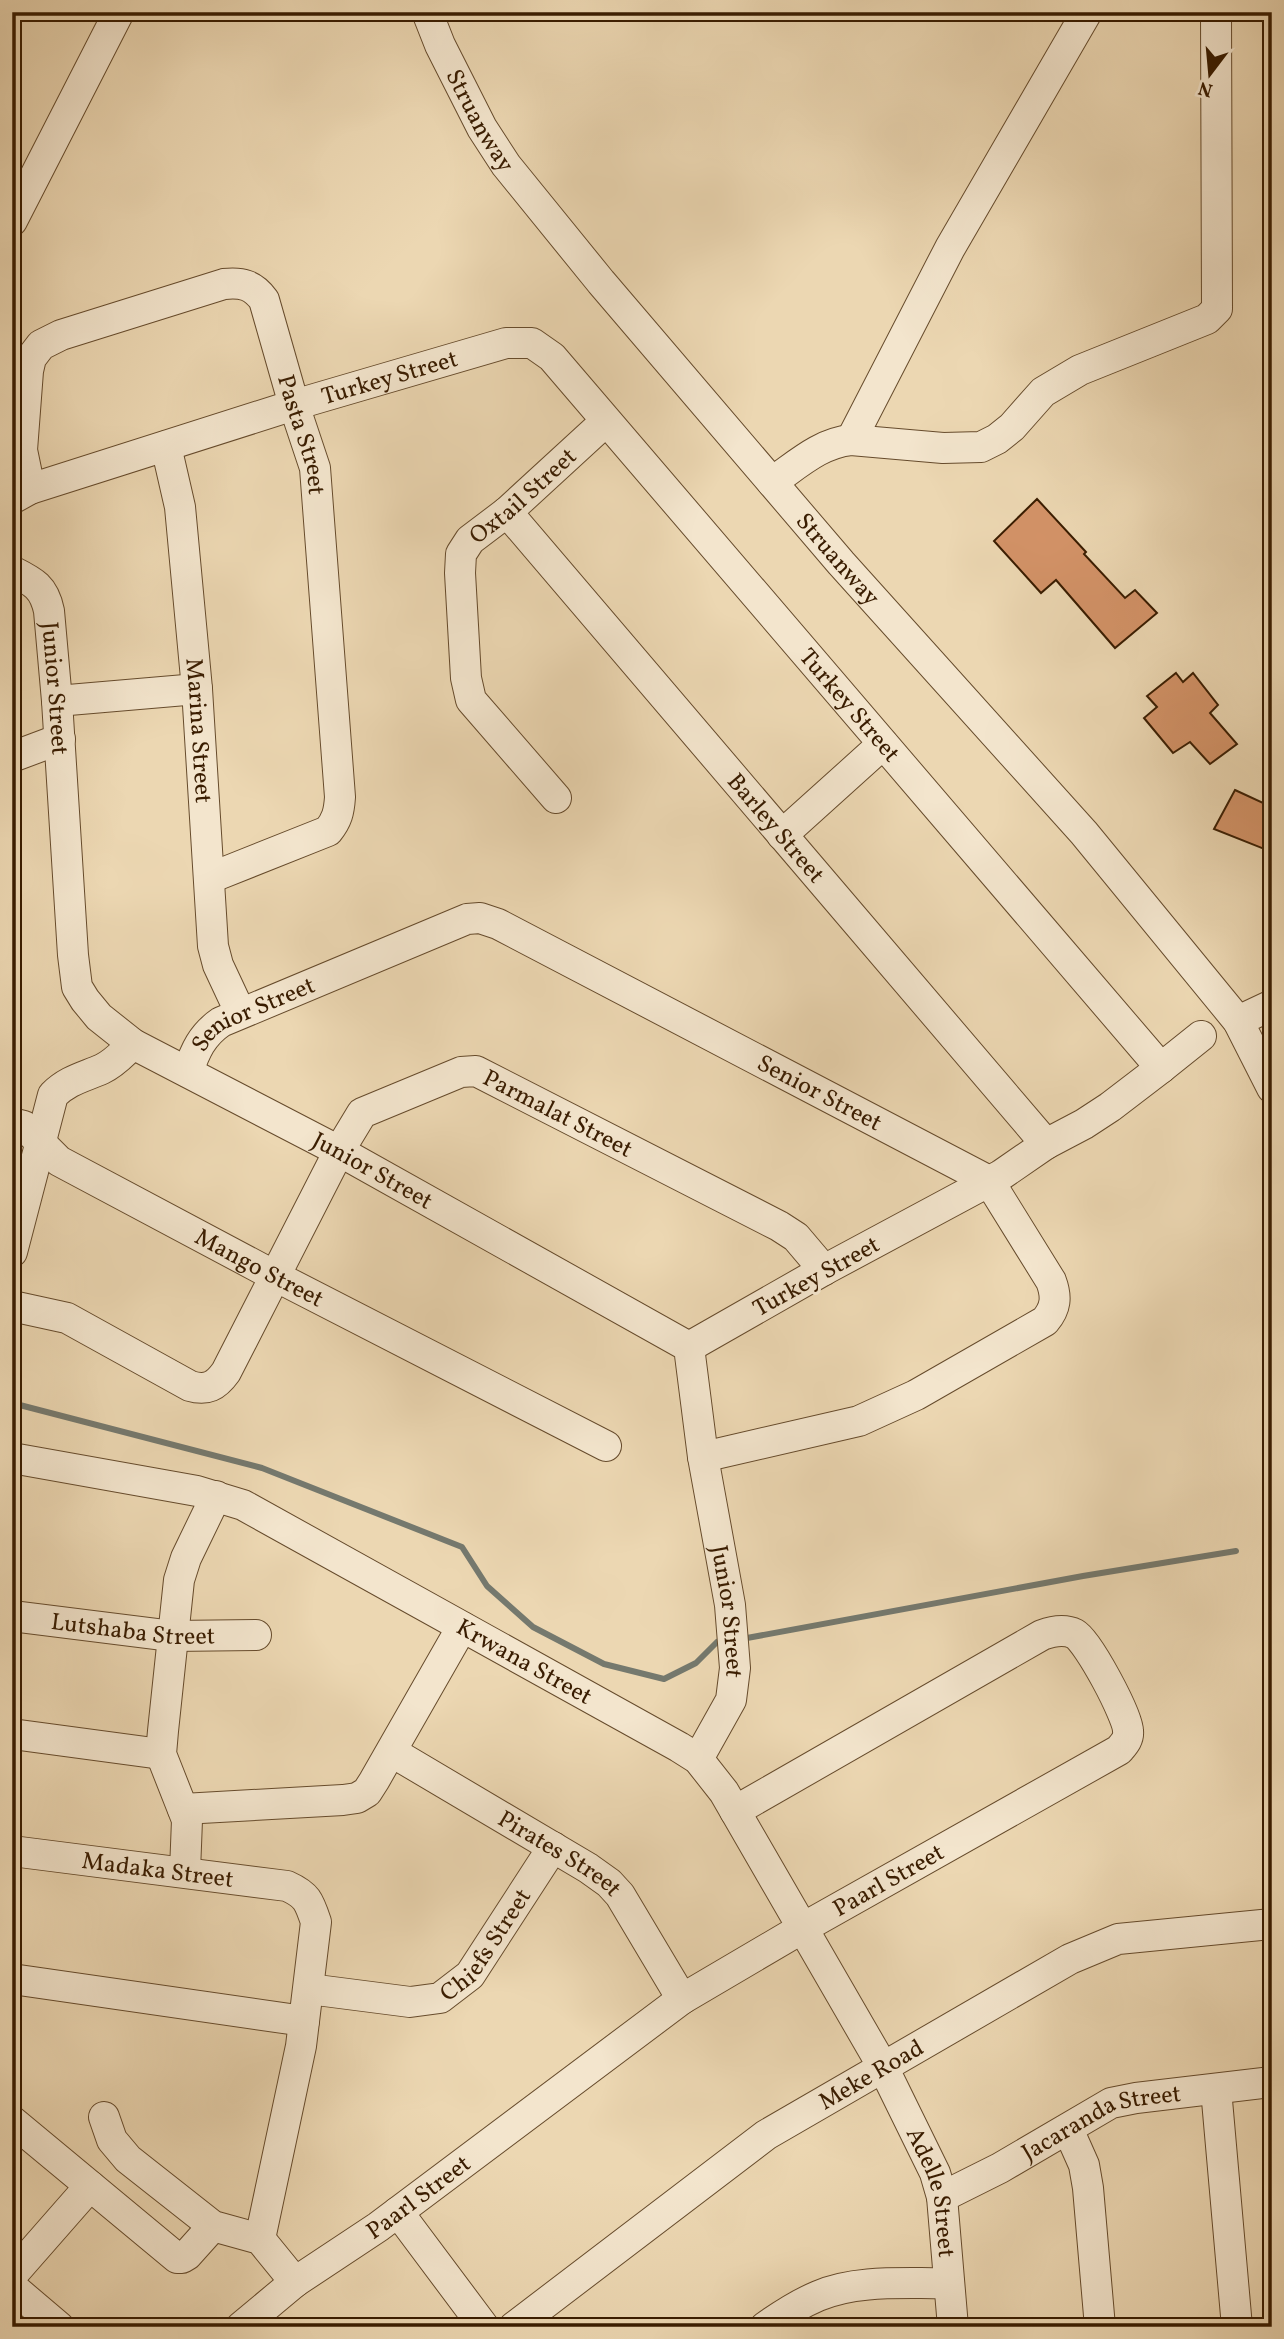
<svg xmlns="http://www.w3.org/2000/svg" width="1284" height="2339" font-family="Vollkorn,serif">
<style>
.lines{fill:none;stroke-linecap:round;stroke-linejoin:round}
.stream{stroke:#75796e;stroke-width:6}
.building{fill:#d49368;stroke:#391c00;stroke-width:2}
.minor-casing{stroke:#664b2c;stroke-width:32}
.minor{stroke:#f3e5cd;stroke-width:30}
.labels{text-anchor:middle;stroke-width:6;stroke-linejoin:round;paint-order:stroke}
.street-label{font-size:24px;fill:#391c00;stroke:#f3e5cd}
</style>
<rect width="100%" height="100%" fill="#ecd7b2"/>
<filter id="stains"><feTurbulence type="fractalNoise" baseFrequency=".00286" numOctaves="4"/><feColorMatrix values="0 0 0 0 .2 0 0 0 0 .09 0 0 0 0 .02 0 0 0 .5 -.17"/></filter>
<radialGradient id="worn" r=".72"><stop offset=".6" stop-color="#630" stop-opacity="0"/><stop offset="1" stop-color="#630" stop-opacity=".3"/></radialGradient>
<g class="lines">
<g class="stream">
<path d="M 12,1403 L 262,1468 L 462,1547 L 487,1586 L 533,1627 L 604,1664 L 664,1679 L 696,1663 L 717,1642"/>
<path d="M 747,1638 L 1083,1576 L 1236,1551"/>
</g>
</g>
<g class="building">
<path d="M 1037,499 L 1086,552 L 1084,554 L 1125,598 L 1135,590 L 1157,613 L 1115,648 L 1056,580 L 1041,593 L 994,541 Z"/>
<path d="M 1176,673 L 1183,682 L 1193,673 L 1218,705 L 1210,713 L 1237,744 L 1210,764 L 1190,742 L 1173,753 L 1144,718 L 1157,707 L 1147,696 Z"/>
<path d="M 1235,790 L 1272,807 L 1272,852 L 1214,829 Z"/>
</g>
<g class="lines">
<defs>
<g id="minor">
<path id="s1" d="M 427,12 L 440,45 L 482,128 L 506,165 L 601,282 L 841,563 L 1084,833 L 1238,1021 L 1272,1088"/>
<path d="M 12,221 L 119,12"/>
<path d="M 851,440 L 950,248 L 1087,12"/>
<path id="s2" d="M 166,446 L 180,507 L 197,689 L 213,946 L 218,965 L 240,1012"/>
<path d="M 772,482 C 797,465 820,443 851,440 L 943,448 L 981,447 L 997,439 L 1012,427 L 1043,392 L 1080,370 L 1207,319 L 1217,309 L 1216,12"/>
<path id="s3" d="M 30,489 L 22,450 L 28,371 L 31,358 L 41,345 L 61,335 L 224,284 C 242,282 253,285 264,300 L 294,405 L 315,468 L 340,797 C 339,812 337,820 328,831 L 210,878"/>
<path id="s4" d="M 12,499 L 30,489 L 294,405 L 506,343 L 532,343 L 552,357 L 1161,1068 L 1110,1107 L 1084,1124 L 1046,1144 L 1001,1175 L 824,1270 L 689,1347"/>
<path id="s5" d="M 507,512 L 1046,1144"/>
<path id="s6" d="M 12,571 C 34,582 44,587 49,611 L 57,701 L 73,955 L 77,987 L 85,1000 L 99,1017 L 133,1044 L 339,1151 L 689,1347 L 703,1457 L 730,1605 L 735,1668 L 731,1700 L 698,1759"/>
<path d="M 57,701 L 197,689"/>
<path d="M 12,757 L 60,739"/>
<path id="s7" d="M 556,798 L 471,700 L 466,678 L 460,573 L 461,554 L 470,540 L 507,512 L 605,422"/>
<path d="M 782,835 L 883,744"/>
<path d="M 1238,1021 L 1272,1005"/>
<path d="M 1161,1068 L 1201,1036"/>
<path id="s8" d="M 188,1072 C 195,1051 202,1035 221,1022 L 467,919 L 480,918 L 498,924 L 989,1181 L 1051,1281 C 1057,1297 1056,1308 1045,1321 L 916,1395 L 859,1421 L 703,1457"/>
<path id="s9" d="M 12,1123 L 24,1126 L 59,1161 L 275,1276 L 606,1446"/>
<path d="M 12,1252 L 53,1095 C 68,1080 84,1077 102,1069 C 115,1063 123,1053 133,1044"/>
<path id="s10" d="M 12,1306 L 67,1318 L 190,1386 C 207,1391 216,1386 226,1372 L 339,1151 L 362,1113 L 461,1072 L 476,1071 L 779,1226 L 796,1237 L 824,1270"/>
<path id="s11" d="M 12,1458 L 197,1491 L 243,1505 L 679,1747 L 698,1759 L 724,1792 L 883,2067 L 935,2173 L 942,2197 L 953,2327"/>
<path id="s12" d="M 12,1616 L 172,1636 L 256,1635"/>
<path d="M 12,1734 L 161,1754"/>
<path id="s13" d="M 392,1752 L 588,1868 L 609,1883 L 620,1895 L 682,1999"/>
<path d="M 183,1809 L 343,1800 L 357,1798 L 367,1792 L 374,1781 L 462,1627"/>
<path id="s14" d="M 12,1851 L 287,1886 C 307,1895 309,1901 316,1922 L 301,2046 L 260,2239"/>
<path d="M 185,1871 L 187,1820 L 161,1754 L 163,1731 L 179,1580 L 186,1558 L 216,1496"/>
<path d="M 12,1979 L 304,2021"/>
<path id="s15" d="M 309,1989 L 410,2002 L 440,1998 L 470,1975 L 553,1847"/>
<path d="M 1216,2089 L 1237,2327"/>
<path d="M 104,2117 L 112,2140 L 128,2159 L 213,2226 L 260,2239 L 295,2282"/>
<path d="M 12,2121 L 177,2258 L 182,2258 L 187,2255 L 213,2226"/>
<path d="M 1068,2129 L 1084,2165 L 1088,2188 L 1100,2327"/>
<path id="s16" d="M 942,2197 L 1000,2168 L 1111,2103 L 1136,2098 L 1272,2082"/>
<path d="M 398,2212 L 484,2327"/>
<path d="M 12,2275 L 90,2186"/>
<path d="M 12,2287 L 59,2327"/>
<path id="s17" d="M 241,2327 L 295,2282 L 378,2227 L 682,1999 L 801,1929 L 1119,1750 C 1124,1744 1129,1739 1128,1731 C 1128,1716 1088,1641 1075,1634 C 1065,1629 1053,1631 1042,1635 L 735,1811"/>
<path id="s18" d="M 514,2327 L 766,2135 L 1070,1959 L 1118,1939 L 1272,1924"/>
<path d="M 765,2327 C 782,2315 799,2304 818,2296 C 857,2279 907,2284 949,2283"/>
</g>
</defs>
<use href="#minor" class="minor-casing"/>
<use href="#minor" class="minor"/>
</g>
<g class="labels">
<g class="street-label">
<text dy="8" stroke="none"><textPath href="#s1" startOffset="121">Struanway</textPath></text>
<text dy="8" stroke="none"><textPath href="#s4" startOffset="397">Turkey Street</textPath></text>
<text dy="8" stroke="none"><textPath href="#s3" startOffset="528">Pasta Street</textPath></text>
<text dy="8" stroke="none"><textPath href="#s7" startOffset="362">Oxtail Street</textPath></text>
<text dy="8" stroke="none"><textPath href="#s1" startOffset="688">Struanway</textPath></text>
<text dy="8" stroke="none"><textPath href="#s6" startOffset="135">Junior Street</textPath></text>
<text dy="8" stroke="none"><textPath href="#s4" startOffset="1027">Turkey Street</textPath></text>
<text dy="8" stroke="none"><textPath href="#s2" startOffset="287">Marina Street</textPath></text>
<text dy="8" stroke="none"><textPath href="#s5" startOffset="415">Barley Street</textPath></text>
<text dy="8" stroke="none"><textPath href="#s8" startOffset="93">Senior Street</textPath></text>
<text dy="8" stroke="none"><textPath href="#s8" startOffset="723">Senior Street</textPath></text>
<text dy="8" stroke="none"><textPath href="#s10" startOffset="746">Parmalat Street</textPath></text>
<text dy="8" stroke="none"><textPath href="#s6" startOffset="786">Junior Street</textPath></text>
<text dy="8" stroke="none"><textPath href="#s9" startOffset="289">Mango Street</textPath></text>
<text transform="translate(816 1276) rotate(-29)" y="8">Turkey Street</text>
<text dy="8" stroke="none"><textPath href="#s6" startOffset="1416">Junior Street</textPath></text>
<text dy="8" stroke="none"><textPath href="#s12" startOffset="122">Lutshaba Street</textPath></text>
<text dy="8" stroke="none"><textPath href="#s11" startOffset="558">Krwana Street</textPath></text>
<text dy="8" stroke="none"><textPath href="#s13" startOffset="196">Pirates Street</textPath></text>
<text dy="8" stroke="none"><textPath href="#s14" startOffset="147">Madaka Street</textPath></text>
<text dy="8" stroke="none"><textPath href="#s17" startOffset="788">Paarl Street</textPath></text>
<text dy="8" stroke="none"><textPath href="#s15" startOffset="203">Chiefs Street</textPath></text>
<text dy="8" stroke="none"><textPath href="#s18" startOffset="438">Meke Road</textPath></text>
<text dy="8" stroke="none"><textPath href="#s16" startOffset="178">Jacaranda Street</textPath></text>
<text dy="8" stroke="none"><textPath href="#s11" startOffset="1253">Adelle Street</textPath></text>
<text dy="8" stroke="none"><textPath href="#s17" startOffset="220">Paarl Street</textPath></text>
</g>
</g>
<rect width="1284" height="2339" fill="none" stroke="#ecd7b2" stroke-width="42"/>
<rect x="14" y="14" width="1256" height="2311" fill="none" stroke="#391c00" stroke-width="3.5"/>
<rect x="21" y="21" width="1242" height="2297" fill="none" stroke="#391c00" stroke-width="2"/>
<g transform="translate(1210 74) rotate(196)" stroke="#f3e5cd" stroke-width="5" paint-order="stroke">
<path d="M0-5L12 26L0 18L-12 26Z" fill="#391c00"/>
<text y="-10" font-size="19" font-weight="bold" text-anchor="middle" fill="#391c00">N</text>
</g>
<rect width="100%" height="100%" filter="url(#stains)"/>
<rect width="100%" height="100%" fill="url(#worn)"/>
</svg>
